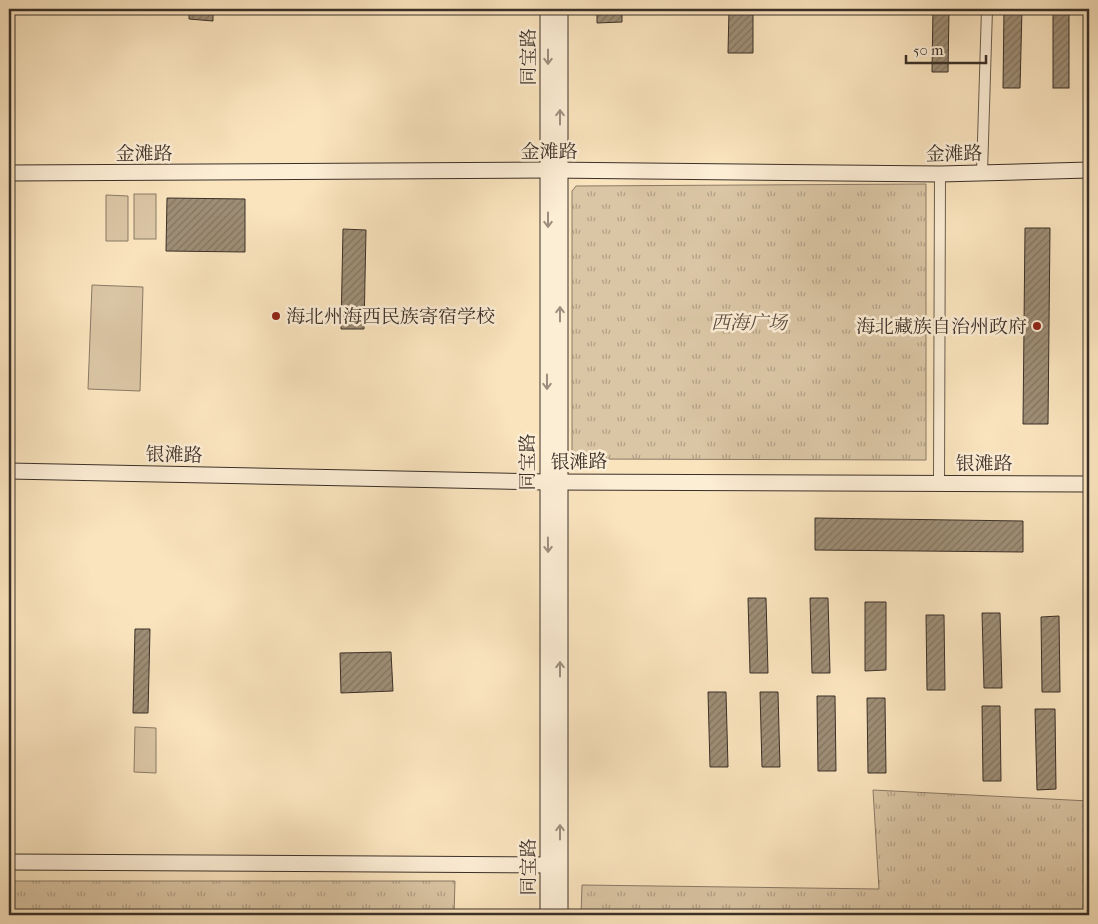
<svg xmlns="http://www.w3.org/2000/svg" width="1098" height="924" font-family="'IM FELL French Canon','Noto Serif SC',serif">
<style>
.grass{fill:url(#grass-tufts);stroke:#8a7a66}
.pitch{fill:#dac5a4;stroke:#8a7a66}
.building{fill:url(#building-hatch);stroke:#3b3028}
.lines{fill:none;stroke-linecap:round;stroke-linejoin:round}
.street-casing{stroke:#6b5d4e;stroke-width:12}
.secondary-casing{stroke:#3b3028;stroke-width:17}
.street{stroke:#fcedd5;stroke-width:10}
.secondary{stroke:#fcedd5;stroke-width:15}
.oneway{stroke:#9c8e7e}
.poi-dot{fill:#8f2418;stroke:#fcedd5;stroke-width:2}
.labels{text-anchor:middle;stroke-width:5;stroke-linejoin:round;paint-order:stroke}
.street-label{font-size:19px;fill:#3b3028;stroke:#fcedd5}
.poi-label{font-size:19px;fill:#3b3028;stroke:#fcedd5;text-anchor:start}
.park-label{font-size:19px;font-style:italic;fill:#5b4e41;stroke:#fcedd5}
</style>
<defs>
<pattern id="grass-tufts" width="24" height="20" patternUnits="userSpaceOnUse" patternTransform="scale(1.25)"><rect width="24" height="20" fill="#dac5a4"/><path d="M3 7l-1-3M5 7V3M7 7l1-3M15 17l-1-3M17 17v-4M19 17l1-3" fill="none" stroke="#b2a086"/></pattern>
<pattern id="building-hatch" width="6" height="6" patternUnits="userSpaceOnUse" patternTransform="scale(1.25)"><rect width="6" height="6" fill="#9e8e76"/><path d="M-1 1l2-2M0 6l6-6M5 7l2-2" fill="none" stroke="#827461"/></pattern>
</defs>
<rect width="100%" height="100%" fill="#fae4be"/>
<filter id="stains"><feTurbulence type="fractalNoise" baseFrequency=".004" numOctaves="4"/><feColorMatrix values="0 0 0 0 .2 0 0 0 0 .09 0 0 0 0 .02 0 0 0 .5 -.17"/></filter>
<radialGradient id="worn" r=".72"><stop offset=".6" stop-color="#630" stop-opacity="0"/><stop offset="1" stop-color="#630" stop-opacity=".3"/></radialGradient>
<g class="grass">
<path d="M 926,184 L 926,460 L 583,459 L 572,453 L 572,191 L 576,186 Z"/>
<path d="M 873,790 L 1089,801 L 1089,915 L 581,915 L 582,885 L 879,889 Z"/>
<path d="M 9,881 L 455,881 L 454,915 L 9,915 Z"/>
</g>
<g class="pitch">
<rect x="134" y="194" width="22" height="45"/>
<path d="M 106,195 L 128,196 L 128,241 L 106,241 Z"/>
<path d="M 92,285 L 143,287 L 140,391 L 88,389 Z"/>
<path d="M 135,727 L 156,728 L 156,773 L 134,772 Z"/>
</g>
<g class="building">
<path d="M 189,9 L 213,9 L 213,21 L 189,19 Z"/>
<path d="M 597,9 L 622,9 L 622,22 L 597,23 Z"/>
<path d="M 729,9 L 753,9 L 753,53 L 728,53 Z"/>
<path d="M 933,9 L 949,9 L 948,72 L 932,72 Z"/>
<path d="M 1004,9 L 1022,9 L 1020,88 L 1003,88 Z"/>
<rect x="1053" y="9" width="16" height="79"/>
<path d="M 167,198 L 245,199 L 245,252 L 166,251 Z"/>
<path d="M 1025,228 L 1050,228 L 1048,424 L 1023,424 Z"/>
<path d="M 343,229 L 366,230 L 364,329 L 341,329 Z"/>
<path d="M 815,518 L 1023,521 L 1023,552 L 815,550 Z"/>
<path d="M 748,598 L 766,598 L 768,673 L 750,673 Z"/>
<path d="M 810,598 L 828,598 L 830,673 L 812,673 Z"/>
<path d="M 865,602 L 886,602 L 886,670 L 865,671 Z"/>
<path d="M 982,613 L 1000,613 L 1002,688 L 984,688 Z"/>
<path d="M 926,615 L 944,615 L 945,690 L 927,690 Z"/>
<path d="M 1059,616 L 1060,692 L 1042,692 L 1041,617 Z"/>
<path d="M 135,629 L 150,629 L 148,713 L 133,713 Z"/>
<path d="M 391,652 L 393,691 L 341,693 L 340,653 Z"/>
<path d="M 708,692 L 726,692 L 728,767 L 710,767 Z"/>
<path d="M 760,692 L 778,692 L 780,767 L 762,767 Z"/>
<path d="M 817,696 L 835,696 L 836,771 L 818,771 Z"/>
<path d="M 867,698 L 885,698 L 886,773 L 868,773 Z"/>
<path d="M 982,706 L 1000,706 L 1001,781 L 983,781 Z"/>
<path d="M 1035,709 L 1055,709 L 1056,789 L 1037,790 Z"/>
</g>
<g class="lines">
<defs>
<g id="street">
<path d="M 982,173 L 987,9"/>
<path d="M 939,483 L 940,174"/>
</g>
<g id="secondary">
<path d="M 548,9 L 548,915"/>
<path d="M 560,9 L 560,915"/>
<path d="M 9,173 L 548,170 L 940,174 L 1089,170"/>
<path d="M 9,471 L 547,482 L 1089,484"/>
<path d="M 9,862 L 556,865"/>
</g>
</defs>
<use href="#street" class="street-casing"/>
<use href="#secondary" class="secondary-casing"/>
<use href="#street" class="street"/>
<use href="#secondary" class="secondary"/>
</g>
<defs><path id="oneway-shaft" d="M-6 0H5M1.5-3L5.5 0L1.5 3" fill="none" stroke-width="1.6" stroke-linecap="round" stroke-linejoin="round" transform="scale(1.25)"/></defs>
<g class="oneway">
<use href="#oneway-shaft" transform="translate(548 57) rotate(90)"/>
<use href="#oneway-shaft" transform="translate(560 117) rotate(-90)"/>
<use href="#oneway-shaft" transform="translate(548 220) rotate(90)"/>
<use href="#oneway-shaft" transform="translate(560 314) rotate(-90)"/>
<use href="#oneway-shaft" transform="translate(547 382) rotate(90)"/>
<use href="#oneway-shaft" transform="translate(548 545) rotate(89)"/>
<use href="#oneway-shaft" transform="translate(560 669) rotate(-90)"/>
<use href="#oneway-shaft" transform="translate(560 832) rotate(-90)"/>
</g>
<g class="poi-dot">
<circle cx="276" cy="316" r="5"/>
<circle cx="1037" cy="326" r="5"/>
</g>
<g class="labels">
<g class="street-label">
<text transform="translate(528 57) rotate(-90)" y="7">同宝路</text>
<text x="549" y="158">金滩路</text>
<text x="144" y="160">金滩路</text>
<text transform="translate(954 153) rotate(-1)" y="7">金滩路</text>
<text transform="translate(174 454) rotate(1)" y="7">银滩路</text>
<text transform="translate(579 461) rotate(-1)" y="7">银滩路</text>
<text transform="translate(527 462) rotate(-90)" y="7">同宝路</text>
<text x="984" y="470">银滩路</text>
<text transform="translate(528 867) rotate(-90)" y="7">同宝路</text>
</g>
<g class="poi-label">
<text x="286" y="323">海北州海西民族寄宿学校</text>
<text x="1027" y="333" text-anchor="end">海北藏族自治州政府</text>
</g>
<g class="park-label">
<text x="749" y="329">西海广场</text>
</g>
</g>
<rect width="1098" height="924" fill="none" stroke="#fae4be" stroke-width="30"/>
<rect x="10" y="10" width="1078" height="904" fill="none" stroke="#3b3028" stroke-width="2.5"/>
<rect x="15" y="15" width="1068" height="894" fill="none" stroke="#3b3028"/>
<path d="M906 55v8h80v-8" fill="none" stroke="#3b3028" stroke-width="2.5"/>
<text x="913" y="55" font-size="15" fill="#3b3028" stroke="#fcedd5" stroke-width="4" paint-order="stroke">50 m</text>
<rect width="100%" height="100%" filter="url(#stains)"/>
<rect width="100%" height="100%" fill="url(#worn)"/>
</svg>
